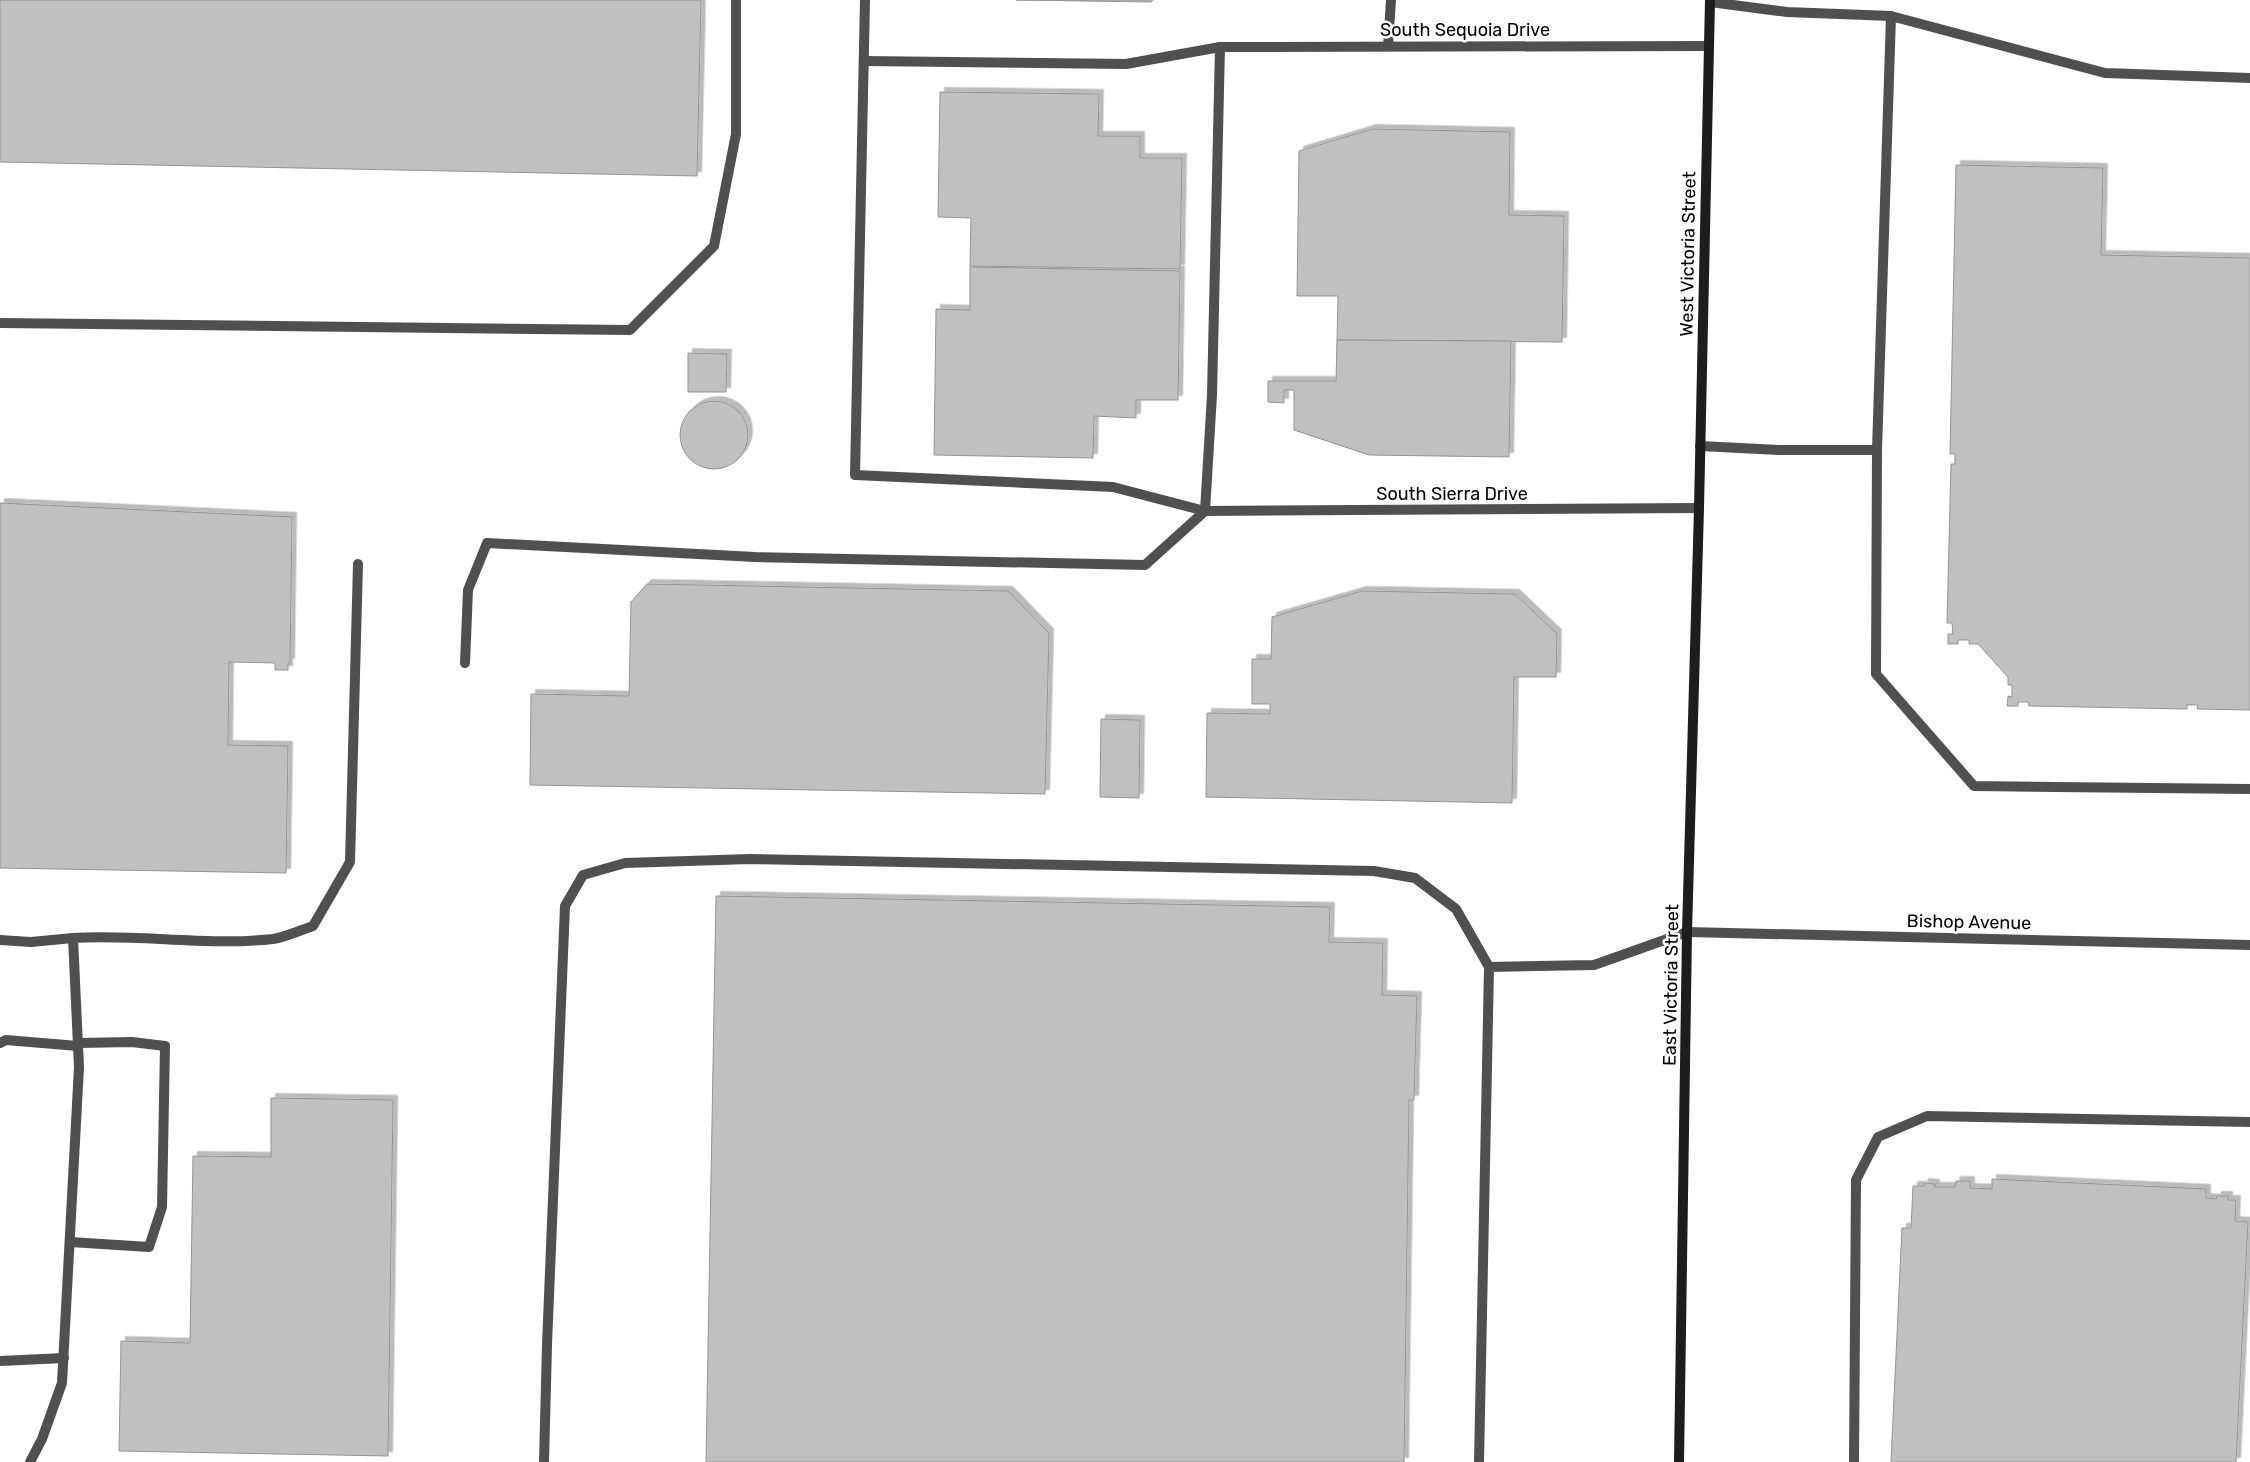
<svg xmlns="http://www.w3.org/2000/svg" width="2250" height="1462" font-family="Rubik,sans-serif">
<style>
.building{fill:#c0c0c0;stroke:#949494;filter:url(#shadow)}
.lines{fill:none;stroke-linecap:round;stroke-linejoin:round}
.service{stroke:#505050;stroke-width:10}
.minor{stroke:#505050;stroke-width:10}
.secondary{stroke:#1d1d1d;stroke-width:10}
.labels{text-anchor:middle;stroke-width:5;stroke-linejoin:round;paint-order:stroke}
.street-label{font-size:18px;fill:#000;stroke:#fff}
</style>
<defs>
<filter id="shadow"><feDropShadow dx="4.5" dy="-4.5" stdDeviation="0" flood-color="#0004"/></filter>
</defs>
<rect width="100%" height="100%" fill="#fff"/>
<g class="building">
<path d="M 0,0 L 701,0 L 697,176 L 0,162 Z"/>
<path d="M 1016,0 L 1153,0 L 1151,2 Z"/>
<path d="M 940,92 L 1099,94 L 1098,136 L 1140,136 L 1140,158 L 1182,158 L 1180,269 L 970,266 L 971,218 L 938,217 Z"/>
<path d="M 1372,129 L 1510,132 L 1509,215 L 1564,216 L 1562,342 L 1337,340 L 1338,296 L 1297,296 L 1299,151 Z"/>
<path d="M 1956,165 L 2103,168 L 2101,255 L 2250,258 L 2250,710 L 2197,709 L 2198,705 L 2187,705 L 2187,709 L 2029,706 L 2028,702 L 2018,702 L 2018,706 L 2007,706 L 2008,696 L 2012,697 L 2012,685 L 2008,685 L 2008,677 L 1978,644 L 1969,644 L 1969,640 L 1958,640 L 1958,644 L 1948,644 L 1948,634 L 1953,634 L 1952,623 L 1947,623 L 1951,464 L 1955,464 L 1955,454 L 1950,454 Z"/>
<path d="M 970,267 L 1180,271 L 1178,400 L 1136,400 L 1136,418 L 1094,416 L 1093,458 L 934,455 L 936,309 L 970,310 Z"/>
<path d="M 1337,340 L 1511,341 L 1509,457 L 1369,455 L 1294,430 L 1294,390 L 1284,390 L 1284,403 L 1268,402 L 1268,381 L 1336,381 Z"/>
<path d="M 688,353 L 727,354 L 726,392 L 688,392 Z"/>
<circle cx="714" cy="435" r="34"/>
<path d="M 0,503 L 292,517 L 290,663 L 288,663 L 288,670 L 275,670 L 275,663 L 229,662 L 228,745 L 288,746 L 286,873 L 0,868 Z"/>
<path d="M 647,584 L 1008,591 L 1049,633 L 1045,794 L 530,785 L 531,694 L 629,696 L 631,602 Z"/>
<path d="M 1362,591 L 1515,594 L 1557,634 L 1556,677 L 1514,677 L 1512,803 L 1206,797 L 1207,713 L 1270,714 L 1270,704 L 1252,704 L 1252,659 L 1271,659 L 1272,617 Z"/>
<path d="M 1101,719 L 1140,720 L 1139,798 L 1100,797 Z"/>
<path d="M 716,896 L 1330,907 L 1329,942 L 1383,943 L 1382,995 L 1417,996 L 1414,1100 L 1409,1100 L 1404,1462 L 706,1462 Z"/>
<path d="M 271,1098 L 393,1100 L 388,1456 L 119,1451 L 121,1341 L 190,1343 L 193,1156 L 271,1157 Z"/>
<path d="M 1992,1179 L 2206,1189 L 2206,1198 L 2216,1199 L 2217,1196 L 2228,1196 L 2228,1200 L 2236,1200 L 2235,1221 L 2248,1222 L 2236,1462 L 1891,1462 L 1902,1228 L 1911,1228 L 1913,1186 L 1924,1186 L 1924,1183 L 1935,1184 L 1935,1187 L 1955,1187 L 1956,1181 L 1970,1181 L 1970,1188 L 1992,1189 Z"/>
</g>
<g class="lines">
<g class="service">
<path d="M 865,0 L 855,475 L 1113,487 L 1205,511"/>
<path d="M 1710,2 L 1787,12 L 1891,16 L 2105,73 L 2250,78"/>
<path d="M 1388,46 L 1391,0"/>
<path d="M 0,323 L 630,330 L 714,246 L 736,134 L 736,0"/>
<path d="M 1700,446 L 1779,450 L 1877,450 L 1876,674 L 1974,786 L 2250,789"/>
<path d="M 1877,450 L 1891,16"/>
<path d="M 465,663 L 468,590 L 487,543 L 755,557 L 1145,565 L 1205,511 L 1212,395 L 1220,47 L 1126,64 L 864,61"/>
<path d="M 0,940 L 31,942 L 73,938"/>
<path d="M 0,1043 L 6,1040 L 78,1046"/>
<path d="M 70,1242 L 149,1247 L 162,1207 L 165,1046 L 132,1042 L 78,1043"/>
<path d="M 0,1361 L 64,1358"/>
<path d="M 30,1462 L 42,1439 L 62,1383 L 79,1067 L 73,938 C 139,934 207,946 273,939 C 286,937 301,930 313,926 L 350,862 L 358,564"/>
<path d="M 544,1462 L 547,1345 L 565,906 L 583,875 L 625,863 L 750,859 L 1374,871 L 1415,878 L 1456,909 L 1489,967"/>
<path d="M 1479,1462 L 1489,967 L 1594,965 L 1687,932"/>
<path d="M 1854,1462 L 1856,1180 L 1878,1137 L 1927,1116 L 2250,1122"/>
</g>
<g class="minor">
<path d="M 1220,47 L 1709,46"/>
<path d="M 1205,511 L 1699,508"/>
<path d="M 1687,932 L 2250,945"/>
</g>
<path class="secondary" d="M 1679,1462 L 1687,932 L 1699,508 L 1710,0"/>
</g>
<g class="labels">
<g class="street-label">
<text x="1465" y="36">South Sequoia Drive</text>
<text transform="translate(1688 254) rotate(-89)" y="6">West Victoria Street</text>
<text x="1452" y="500">South Sierra Drive</text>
<text transform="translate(1969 922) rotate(1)" y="6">Bishop Avenue</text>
<text transform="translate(1671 985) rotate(-89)" y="6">East Victoria Street</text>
</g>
</g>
</svg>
